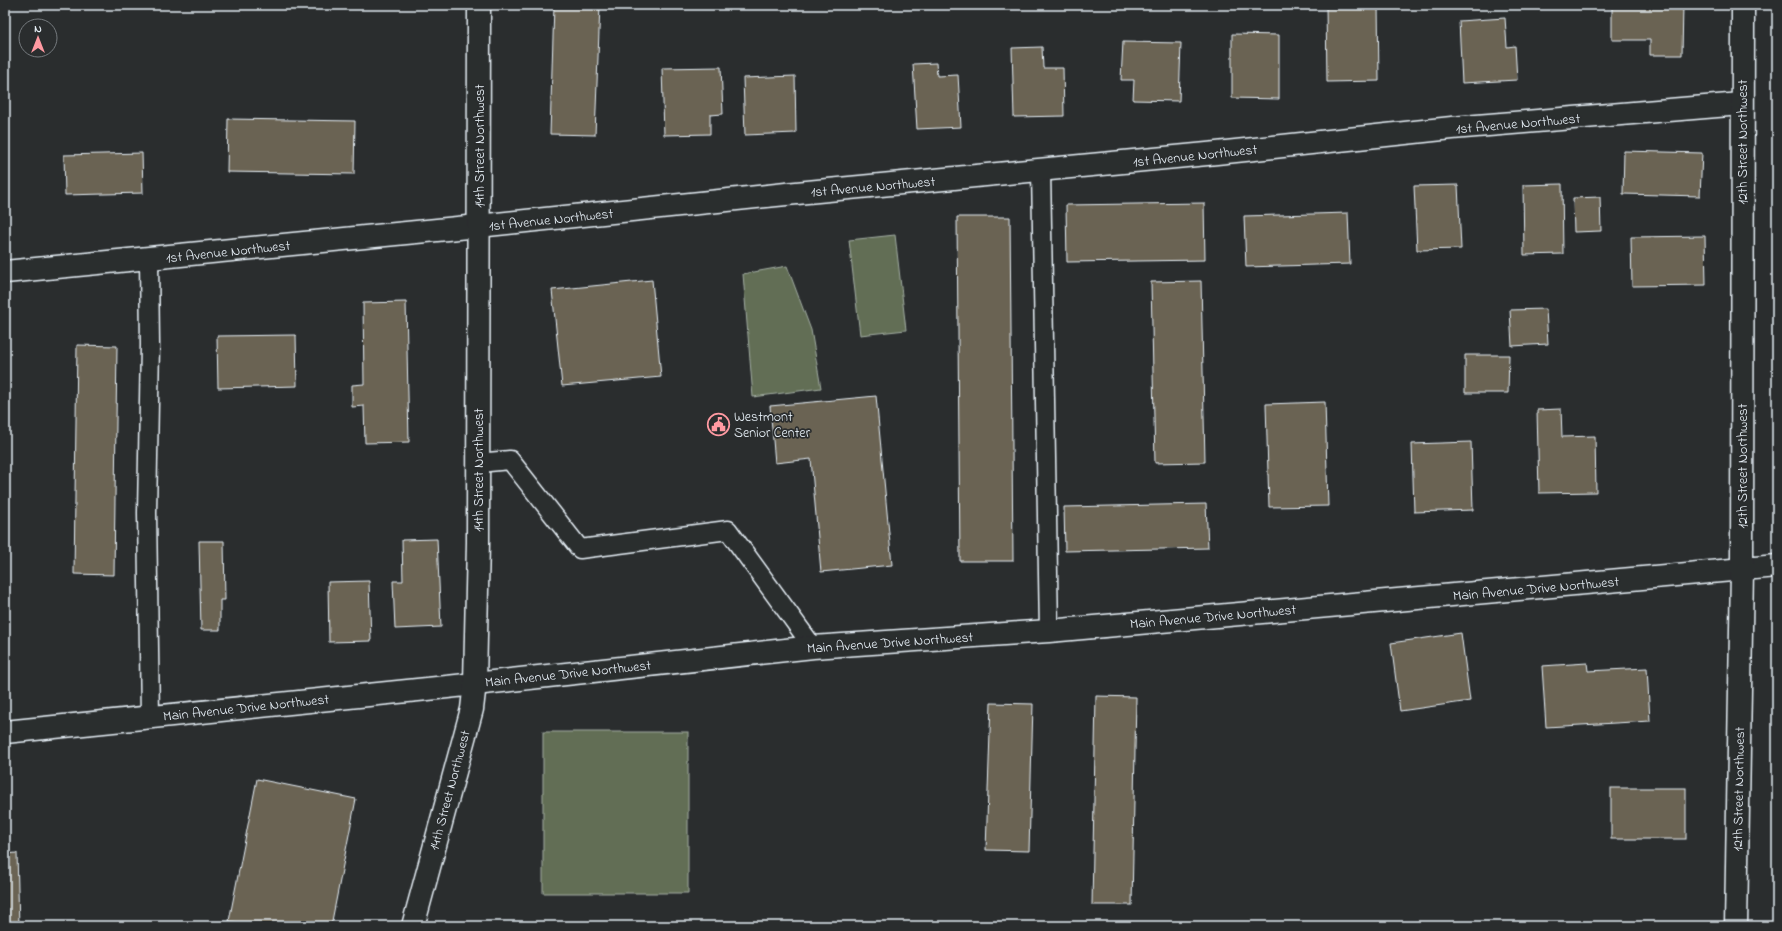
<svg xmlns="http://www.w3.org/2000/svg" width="1782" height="931" font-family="'Indie Flower',sans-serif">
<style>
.green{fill:#626e55;stroke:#a5b0a6}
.building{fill:#6b6353;stroke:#e8f1f8}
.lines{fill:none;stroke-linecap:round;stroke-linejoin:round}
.service-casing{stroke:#e8f1f8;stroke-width:21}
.minor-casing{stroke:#e8f1f8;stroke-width:25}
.service{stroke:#2a2d2e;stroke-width:18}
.minor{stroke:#2a2d2e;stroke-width:22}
.labels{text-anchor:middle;stroke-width:3.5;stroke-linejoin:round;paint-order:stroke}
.street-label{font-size:14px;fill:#e8f1f8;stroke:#2a2d2e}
.poi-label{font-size:14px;fill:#e8f1f8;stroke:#2a2d2e;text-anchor:start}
</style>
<rect width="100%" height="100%" fill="#2a2d2e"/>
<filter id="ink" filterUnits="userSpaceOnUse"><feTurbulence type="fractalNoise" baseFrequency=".025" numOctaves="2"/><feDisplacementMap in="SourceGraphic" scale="8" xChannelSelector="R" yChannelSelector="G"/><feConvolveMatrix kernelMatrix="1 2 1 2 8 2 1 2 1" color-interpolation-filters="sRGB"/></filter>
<g filter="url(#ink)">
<g class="green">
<path d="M 895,235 L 906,330 L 860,335 L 849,240 Z"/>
<path d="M 787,266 L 811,330 L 821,388 L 753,397 L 743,274 Z"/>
<rect x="543" y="732" width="145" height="161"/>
</g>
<g class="building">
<path d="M 554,5 L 600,5 L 595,135 L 550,134 Z"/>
<path d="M 1326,5 L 1378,5 L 1379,81 L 1327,82 Z"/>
<path d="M 1612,5 L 1683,5 L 1682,55 L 1650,55 L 1650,40 L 1612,40 Z"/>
<path d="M 1505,18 L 1507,47 L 1515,46 L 1517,80 L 1462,83 L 1459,21 Z"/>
<path d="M 1232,34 L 1279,35 L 1279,99 L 1232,98 Z"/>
<path d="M 1123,42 L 1181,43 L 1179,101 L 1133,100 L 1134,80 L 1121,80 Z"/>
<path d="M 1042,47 L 1043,68 L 1063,68 L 1064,116 L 1014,117 L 1012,48 Z"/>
<path d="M 936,63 L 937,76 L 958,75 L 961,127 L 917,129 L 913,64 Z"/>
<path d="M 721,67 L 723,114 L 710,115 L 710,134 L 664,135 L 662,68 Z"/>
<path d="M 795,76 L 796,133 L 745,135 L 743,78 Z"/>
<path d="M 228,119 L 355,121 L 354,174 L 227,172 Z"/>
<path d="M 1624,151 L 1702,153 L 1700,196 L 1623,194 Z"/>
<path d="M 142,153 L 143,193 L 65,195 L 64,155 Z"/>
<path d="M 1562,184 L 1563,254 L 1524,255 L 1523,185 Z"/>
<path d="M 1458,185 L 1461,249 L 1417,250 L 1414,186 Z"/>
<path d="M 1600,197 L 1601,231 L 1574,232 L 1573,198 Z"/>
<path d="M 1204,203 L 1205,260 L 1067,262 L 1066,205 Z"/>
<path d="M 1348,213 L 1350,264 L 1246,267 L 1244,216 Z"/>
<path d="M 957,217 L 1010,217 L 1013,561 L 960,561 Z"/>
<path d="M 1705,236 L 1706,285 L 1632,286 L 1631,237 Z"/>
<path d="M 652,280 L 661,377 L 562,386 L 552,290 Z"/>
<path d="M 1201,281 L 1205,462 L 1155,463 L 1151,282 Z"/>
<path d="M 406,302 L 409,442 L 365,443 L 364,406 L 352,407 L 352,385 L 364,384 L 363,303 Z"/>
<path d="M 1546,309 L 1548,344 L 1512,346 L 1510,310 Z"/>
<path d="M 296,335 L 297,386 L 218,388 L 217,336 Z"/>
<path d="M 77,345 L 117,346 L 114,575 L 74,574 Z"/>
<path d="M 1465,355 L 1509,355 L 1508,393 L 1465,393 Z"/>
<path d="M 876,396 L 892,565 L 821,572 L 811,459 L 775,463 L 770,406 Z"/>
<path d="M 1325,402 L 1328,506 L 1269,507 L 1266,404 Z"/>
<path d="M 1561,409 L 1562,437 L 1595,436 L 1596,492 L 1539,493 L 1537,410 Z"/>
<path d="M 1471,442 L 1473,510 L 1414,512 L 1412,444 Z"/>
<path d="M 1206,504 L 1208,548 L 1065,551 L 1064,507 Z"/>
<path d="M 437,539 L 441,627 L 395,629 L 393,581 L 403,581 L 402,540 Z"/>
<path d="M 199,541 L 224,541 L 225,600 L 220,600 L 220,630 L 201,630 Z"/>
<path d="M 369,581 L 371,641 L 329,642 L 328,582 Z"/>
<path d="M 1461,633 L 1470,701 L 1400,711 L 1391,643 Z"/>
<path d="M 1587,663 L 1588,671 L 1647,668 L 1650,721 L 1546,727 L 1542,666 Z"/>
<path d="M 1096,696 L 1136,697 L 1132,905 L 1092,905 Z"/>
<path d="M 991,703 L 1033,704 L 1029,851 L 986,850 Z"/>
<path d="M 257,779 L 356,799 L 331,926 L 252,926 L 229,921 Z"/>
<rect x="1611" y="788" width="75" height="51"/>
<path d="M 17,853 L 19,926 L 5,926 L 5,854 Z"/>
</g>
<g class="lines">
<defs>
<g id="service">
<path d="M 1041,170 L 1049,631"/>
<path d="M 149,259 L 150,345 L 147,513 L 150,717"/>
<path d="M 478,463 L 510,460 L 580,549 L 728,530 L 813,647"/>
</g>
<g id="minor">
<path d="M 5,272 L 478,226 L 786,194 L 1207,154 L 1452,128 L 1741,104"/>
<path d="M 5,732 L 447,687 L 813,647 L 1049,631 L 1777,566"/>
<path d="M 413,926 L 472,709 L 475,683 L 478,542 L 479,5"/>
<path d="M 1736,926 L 1742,570 L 1743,5"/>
</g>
</defs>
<use href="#service" class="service-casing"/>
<use href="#minor" class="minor-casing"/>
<use href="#service" class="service"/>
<use href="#minor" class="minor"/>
</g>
</g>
<defs>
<symbol id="civic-ring" viewBox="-11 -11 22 22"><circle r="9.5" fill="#2a2d2e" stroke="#ff9aa2" stroke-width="1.5"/><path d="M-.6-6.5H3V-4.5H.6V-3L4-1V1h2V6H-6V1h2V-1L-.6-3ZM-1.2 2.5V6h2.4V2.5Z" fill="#ff9aa2"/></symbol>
</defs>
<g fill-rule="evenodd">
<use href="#civic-ring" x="706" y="412" width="25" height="25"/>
</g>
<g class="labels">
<g class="street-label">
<text transform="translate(1518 123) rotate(-5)" y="5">1st Avenue Northwest</text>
<text transform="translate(1742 142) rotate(-90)" y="5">12th Street Northwest</text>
<text transform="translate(479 146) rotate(-90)" y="5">14th Street Northwest</text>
<text transform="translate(1195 155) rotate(-6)" y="5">1st Avenue Northwest</text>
<text transform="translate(873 186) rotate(-5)" y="5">1st Avenue Northwest</text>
<text transform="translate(551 219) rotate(-6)" y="5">1st Avenue Northwest</text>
<text transform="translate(228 251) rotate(-6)" y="5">1st Avenue Northwest</text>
<text transform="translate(1742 466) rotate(-90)" y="5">12th Street Northwest</text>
<text transform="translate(478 470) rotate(-90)" y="5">14th Street Northwest</text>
<text transform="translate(1536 588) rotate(-5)" y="5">Main Avenue Drive Northwest</text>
<text transform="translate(1213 616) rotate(-5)" y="5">Main Avenue Drive Northwest</text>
<text transform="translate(890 642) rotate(-4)" y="5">Main Avenue Drive Northwest</text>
<text transform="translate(568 673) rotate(-6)" y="5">Main Avenue Drive Northwest</text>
<text transform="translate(246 707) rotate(-6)" y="5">Main Avenue Drive Northwest</text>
<text transform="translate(1738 789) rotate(-89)" y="5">12th Street Northwest</text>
<text transform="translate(449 790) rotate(-75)" y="5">14th Street Northwest</text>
</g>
<g class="poi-label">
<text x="734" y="421">Westmont<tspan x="734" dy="16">Senior Center</tspan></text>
</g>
</g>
<rect width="1782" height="931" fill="none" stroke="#2a2d2e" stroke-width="20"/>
<rect x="10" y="10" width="1762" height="911" fill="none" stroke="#e8f1f8" stroke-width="1.5" filter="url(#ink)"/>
<g transform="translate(38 38)"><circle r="19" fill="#2a2d2e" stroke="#767b7f"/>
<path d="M0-3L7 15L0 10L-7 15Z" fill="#ff9aa2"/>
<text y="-6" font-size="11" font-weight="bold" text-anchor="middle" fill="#e8f1f8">N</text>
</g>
</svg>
